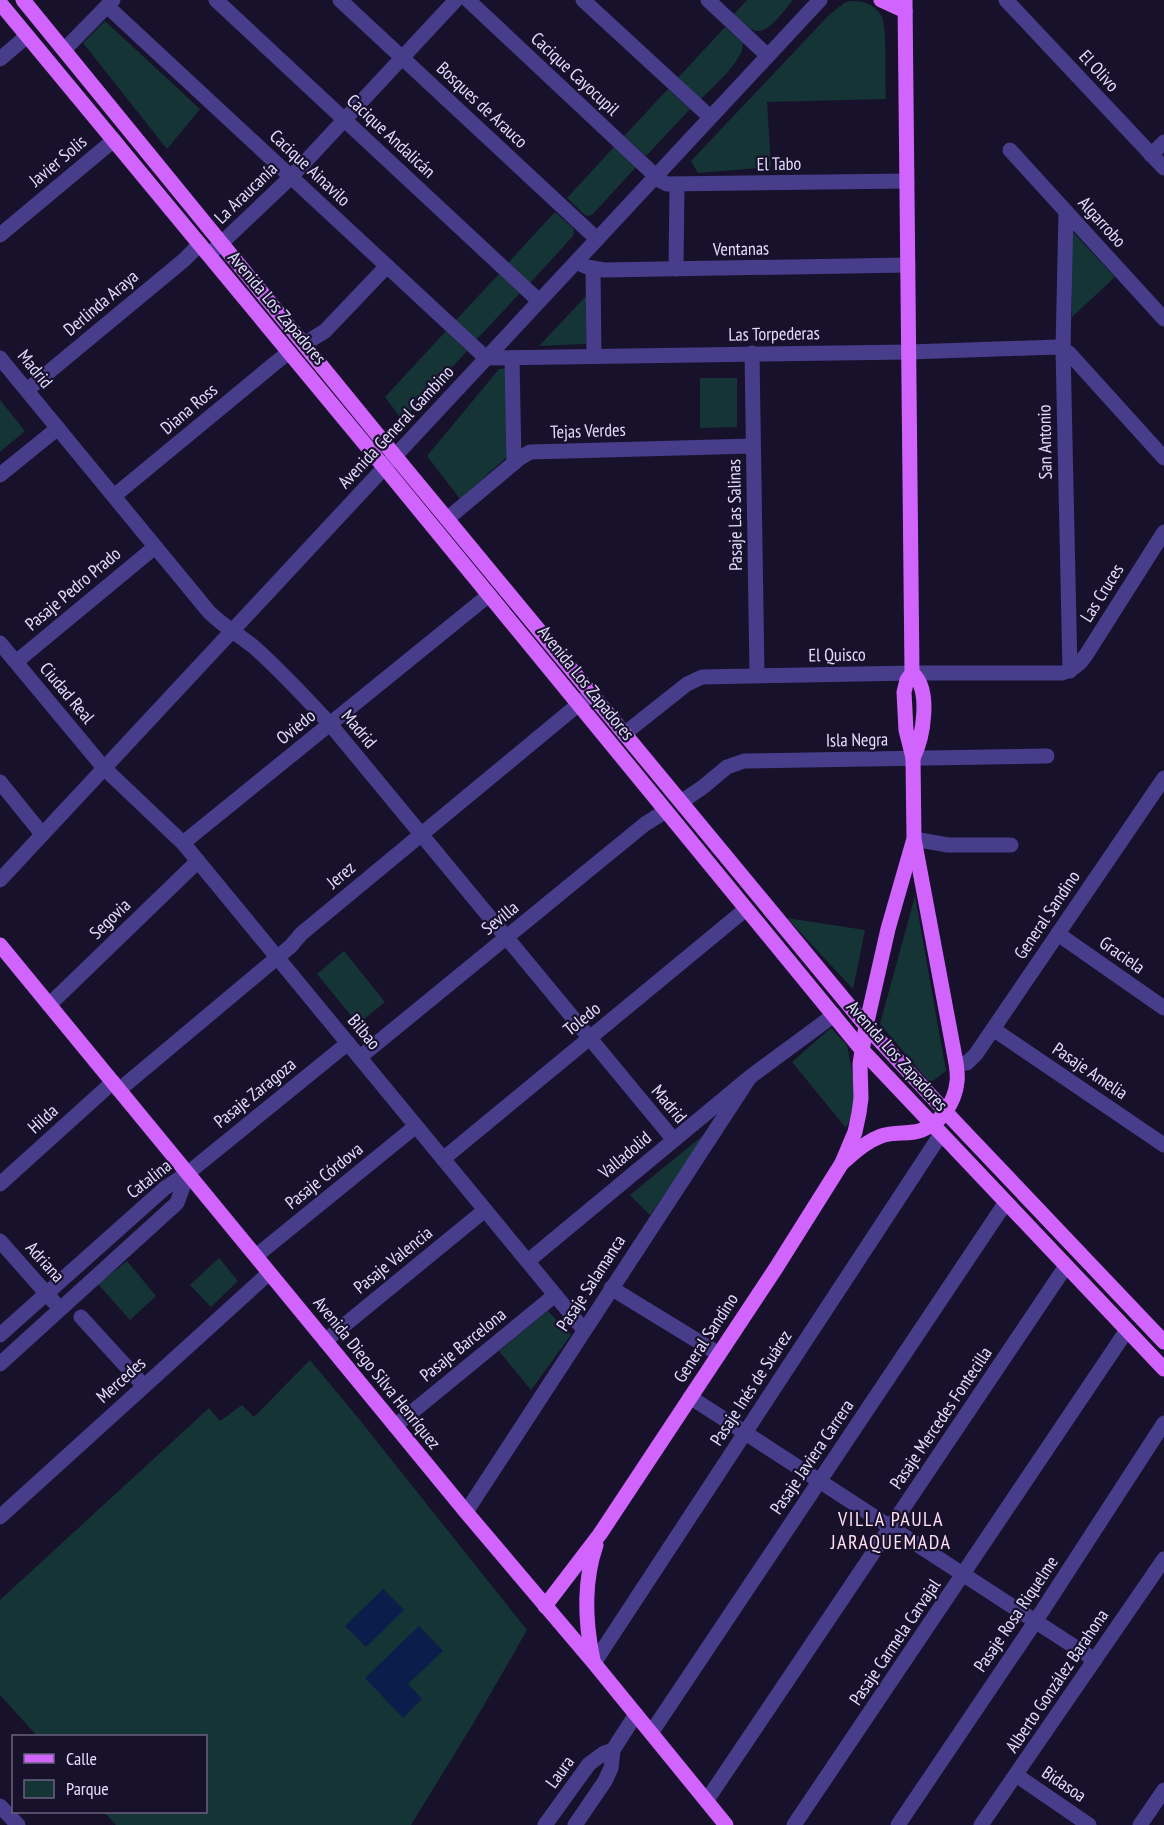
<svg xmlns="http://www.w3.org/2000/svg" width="1164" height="1825" font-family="'PT Sans Narrow',sans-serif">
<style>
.green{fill:#143435}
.water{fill:#0b1d4a}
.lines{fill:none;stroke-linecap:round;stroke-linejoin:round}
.minor{stroke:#473d8a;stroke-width:15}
.major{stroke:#d264fe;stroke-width:15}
.labels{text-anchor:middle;stroke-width:4.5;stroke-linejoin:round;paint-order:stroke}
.street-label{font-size:18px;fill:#e3dcff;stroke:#18112b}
.neighbourhood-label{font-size:20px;letter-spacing:1.5px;fill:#ffdef0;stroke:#18112b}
</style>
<rect width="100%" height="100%" fill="#18112b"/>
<g class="green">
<path d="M 747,0 L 793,0 C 785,9 767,37 753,30 C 746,27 740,19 734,14 Z"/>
<path d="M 850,1 C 864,0 876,5 882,17 C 887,28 885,83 886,99 L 767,102 L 771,167 L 698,173 L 691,161 L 829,15 L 844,3 Z"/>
<path d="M 105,21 L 200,109 L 167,149 L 83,43 Z"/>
<path d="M 725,27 L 743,43 C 744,61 712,87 700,100 L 677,79 Z"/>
<path d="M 668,89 L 690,109 L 646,156 L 624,136 Z"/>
<path d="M 614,147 L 636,167 L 592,215 L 586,216 L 567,198 Z"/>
<path d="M 555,212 L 574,229 L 573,236 L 530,283 L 508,263 Z"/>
<path d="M 1072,231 L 1115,277 L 1072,317 Z"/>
<path d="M 499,274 L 520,293 L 476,340 L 455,321 Z"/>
<path d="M 586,296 L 586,344 L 539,346 Z"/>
<path d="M 446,331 L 467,351 L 407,416 L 400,417 L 385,397 Z"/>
<path d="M 516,368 L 519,446 L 460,499 L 427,456 L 499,369 Z"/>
<path d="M 700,378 L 737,378 L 737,427 L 700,428 Z"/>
<path d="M 0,400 L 25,431 L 0,452 Z"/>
<path d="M 915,896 L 946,1071 L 930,1083 L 880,1024 Z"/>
<path d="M 787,918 L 865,930 L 853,989 Z"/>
<path d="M 344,951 L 385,1002 L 358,1024 L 317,974 Z"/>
<path d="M 831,1028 L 847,1045 L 858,1103 L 846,1128 L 792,1062 Z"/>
<path d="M 706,1133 L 650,1215 L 630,1195 Z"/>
<path d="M 219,1258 L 238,1281 L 211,1307 L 190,1285 Z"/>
<path d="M 127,1261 L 156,1296 L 130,1320 L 98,1284 Z"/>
<path d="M 548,1311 L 571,1335 L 531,1390 L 499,1351 Z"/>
<path d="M 310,1360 L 359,1419 L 527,1630 L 476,1719 L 411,1825 L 116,1825 L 104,1812 L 206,1812 L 206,1736 L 37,1736 L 0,1695 L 0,1600 L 209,1408 L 220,1421 L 242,1405 L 254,1417 Z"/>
</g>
<g class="water">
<path d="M 383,1589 L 404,1610 L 366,1647 L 345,1626 Z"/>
<path d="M 419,1626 L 443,1651 L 408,1684 L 422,1699 L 403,1718 L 365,1678 Z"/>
</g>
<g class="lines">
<g class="minor">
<path d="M 216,0 L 539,301"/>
<path d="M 340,0 L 597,239"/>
<path d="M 468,0 L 661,181 L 667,184 L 907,181"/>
<path d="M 583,0 L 710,117"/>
<path d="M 708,0 L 768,56"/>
<path d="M 1006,0 L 1164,168"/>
<path d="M 107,6 L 486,358 L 909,352 L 1057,347 L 1069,353 L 1164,458"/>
<path d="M 64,50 L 113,0"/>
<path d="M 0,59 L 27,36"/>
<path d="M 1010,150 L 1164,319"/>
<path d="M 1151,155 L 1164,142"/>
<path d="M 1066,212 L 1063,349 L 1070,671"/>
<path d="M 0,235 L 114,140"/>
<path d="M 212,252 L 291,177 L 456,0"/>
<path d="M 576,262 L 587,267 L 604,270 L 908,265"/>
<path d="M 593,269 L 594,356"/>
<path d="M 676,269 L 677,185"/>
<path d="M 304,344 L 325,331 L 387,266"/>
<path d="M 752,353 L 757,675"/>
<path d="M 0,358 L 209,612 C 223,626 239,635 254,647 C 281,671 306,698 330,724 L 674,1140"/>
<path d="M 512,358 L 514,463"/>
<path d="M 27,390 L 184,260 L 200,244"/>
<path d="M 0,475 L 58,428"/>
<path d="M 114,496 L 274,364 L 289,352"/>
<path d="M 447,519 L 520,458 L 530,452 L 753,446"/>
<path d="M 0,643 L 104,768 L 183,843 L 584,1330"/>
<path d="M 16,662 L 155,547"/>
<path d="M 624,734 L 687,684 L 702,677 L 912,673 L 1062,673 C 1073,670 1080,664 1086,655 L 1164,532"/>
<path d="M 0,782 L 42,834"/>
<path d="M 681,802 L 703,787 L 727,767 L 744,761 L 1047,756"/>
<path d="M 914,839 L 948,845 L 1011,845"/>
<path d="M 183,843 L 489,595"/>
<path d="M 0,880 L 820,0"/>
<path d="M 1058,934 L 1164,1008"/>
<path d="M 49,1005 L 198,861"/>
<path d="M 993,1029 L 1164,1145"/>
<path d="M 360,1057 L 645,824 L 666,811"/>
<path d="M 956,1063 L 967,1063 L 976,1054 L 1164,778"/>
<path d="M 119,1090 L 291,946 L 301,934 L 591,694"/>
<path d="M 443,1159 L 746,909"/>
<path d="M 0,1184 L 113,1082"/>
<path d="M 0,1241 L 54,1302"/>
<path d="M 256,1256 L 416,1126"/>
<path d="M 528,1261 L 750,1077 L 834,1015"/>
<path d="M 611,1288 L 719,1354"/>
<path d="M 81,1317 L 144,1386"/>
<path d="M 0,1335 L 165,1188 L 188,1173 L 348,1043"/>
<path d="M 325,1341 L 485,1210"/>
<path d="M 0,1364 L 177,1203 L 188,1173"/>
<path d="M 690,1397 L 1095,1660"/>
<path d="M 395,1426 L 555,1295"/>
<path d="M 466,1512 L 750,1077"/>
<path d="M 0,1517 L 269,1273"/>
<path d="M 594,1663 L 941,1134"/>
<path d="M 651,1733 L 1006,1202"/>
<path d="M 1016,1775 L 1089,1825"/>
<path d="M 707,1800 L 1066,1266"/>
<path d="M 0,1806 L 18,1825"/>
<path d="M 545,1825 L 589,1764 L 604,1753 L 613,1750"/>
<path d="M 575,1825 L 605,1781 L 611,1768 L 613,1750 L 636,1714"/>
<path d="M 794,1825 L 1127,1330"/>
<path d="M 898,1825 L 1035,1622 L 1164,1423"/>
<path d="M 981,1825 L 1164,1559"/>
<path d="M 1140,1825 L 1164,1790"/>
</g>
<g class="major">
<path d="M 23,0 L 395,456 L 866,1026 L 958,1125 L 1164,1342"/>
<path d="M 881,0 L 905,11"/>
<path d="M 0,3 L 384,467 L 862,1050 L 1164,1369"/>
<path d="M 912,673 C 932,689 923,738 913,758"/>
<path d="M 0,945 L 466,1512 L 594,1663 L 726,1825"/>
<path d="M 842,1163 C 854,1153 865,1142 881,1136 C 895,1131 910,1135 922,1130 C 941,1123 955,1102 957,1082 C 958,1076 957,1070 956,1063 L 914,839 L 913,758 L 906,730 L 904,692 L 907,680 L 912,673 L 905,0"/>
<path d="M 545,1606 L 600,1534 L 776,1268 L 842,1163 L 855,1132 L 859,1113 L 861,1098 L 860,1064 L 866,1026 L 888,929 L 913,842"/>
<path d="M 593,1660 C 585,1622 583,1583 596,1545"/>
</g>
</g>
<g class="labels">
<g class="street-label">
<text transform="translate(1099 71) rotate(47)" y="6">El Olivo</text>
<text transform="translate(575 74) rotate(43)" y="6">Cacique Cayocupil</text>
<text transform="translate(482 105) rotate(43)" y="6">Bosques de Arauco</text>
<text transform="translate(391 136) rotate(43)" y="6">Cacique Andalicán</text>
<text transform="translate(58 161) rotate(-40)" y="6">Javier Solis</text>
<text transform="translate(779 164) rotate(-1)" y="6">El Tabo</text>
<text transform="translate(310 168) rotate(43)" y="6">Cacique Ainavilo</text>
<text transform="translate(246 193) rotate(-44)" y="6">La Araucanía</text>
<text transform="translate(1102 222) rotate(48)" y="6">Algarrobo</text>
<text transform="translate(741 249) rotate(-1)" y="6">Ventanas</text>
<text transform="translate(101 303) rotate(-40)" y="6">Derlinda Araya</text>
<text transform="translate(277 308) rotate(50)" y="6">Avenida Los Zapadores</text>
<text transform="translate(774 334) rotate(-1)" y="6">Las Torpederas</text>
<text transform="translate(35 369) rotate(51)" y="6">Madrid</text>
<text transform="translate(189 409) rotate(-40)" y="6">Diana Ross</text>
<text transform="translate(396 427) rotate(-47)" y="6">Avenida General Gambino</text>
<text transform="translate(588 431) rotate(-2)" y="6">Tejas Verdes</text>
<text transform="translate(1045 442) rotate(-91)" y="6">San Antonio</text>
<text transform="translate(735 515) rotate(-91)" y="6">Pasaje Las Salinas</text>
<text transform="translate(73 589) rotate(-40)" y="6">Pasaje Pedro Prado</text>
<text transform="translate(1102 593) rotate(-58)" y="6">Las Cruces</text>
<text transform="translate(837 655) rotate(-1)" y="6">El Quisco</text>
<text transform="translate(586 683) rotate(51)" y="6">Avenida Los Zapadores</text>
<text transform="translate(67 693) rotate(50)" y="6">Ciudad Real</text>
<text transform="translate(296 727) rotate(-39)" y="6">Oviedo</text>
<text transform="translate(359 729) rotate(50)" y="6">Madrid</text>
<text transform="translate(857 740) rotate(-1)" y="6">Isla Negra</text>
<text transform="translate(341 875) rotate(-40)" y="6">Jerez</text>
<text transform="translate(1047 915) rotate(-56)" y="6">General Sandino</text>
<text transform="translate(500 918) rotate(-39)" y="6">Sevilla</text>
<text transform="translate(110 919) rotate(-44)" y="6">Segovia</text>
<text transform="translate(1122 955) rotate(35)" y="6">Graciela</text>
<text transform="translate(582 1019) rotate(-39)" y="6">Toledo</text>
<text transform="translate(364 1032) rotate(50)" y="6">Bilbao</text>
<text transform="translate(897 1056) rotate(48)" y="6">Avenida Los Zapadores</text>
<text transform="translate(1090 1071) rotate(34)" y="6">Pasaje Amelia</text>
<text transform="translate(255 1093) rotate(-39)" y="6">Pasaje Zaragoza</text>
<text transform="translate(669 1104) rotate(50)" y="6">Madrid</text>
<text transform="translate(43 1119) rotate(-42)" y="6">Hilda</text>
<text transform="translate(625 1155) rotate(-40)" y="6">Valladolid</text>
<text transform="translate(324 1176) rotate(-39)" y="6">Pasaje Córdova</text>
<text transform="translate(149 1179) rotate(-38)" y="6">Catalina</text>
<text transform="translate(393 1260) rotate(-39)" y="6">Pasaje Valencia</text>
<text transform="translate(45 1262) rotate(48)" y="6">Adriana</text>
<text transform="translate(591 1283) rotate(-57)" y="6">Pasaje Salamanca</text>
<text transform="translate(706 1338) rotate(-57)" y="6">General Sandino</text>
<text transform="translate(463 1345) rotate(-39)" y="6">Pasaje Barcelona</text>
<text transform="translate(377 1373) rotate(51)" y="6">Avenida Diego Silva Henríquez</text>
<text transform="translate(121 1380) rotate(-42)" y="6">Mercedes</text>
<text transform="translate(751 1388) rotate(-57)" y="6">Pasaje Inés de Suárez</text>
<text transform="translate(941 1418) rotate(-56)" y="6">Pasaje Mercedes Fontecilla</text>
<text transform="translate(812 1457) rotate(-56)" y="6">Pasaje Javiera Carrera</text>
<text transform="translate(1016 1614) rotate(-56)" y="6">Pasaje Rosa Riquelme</text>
<text transform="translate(895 1642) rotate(-56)" y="6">Pasaje Carmela Carvajal</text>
<text transform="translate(1057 1681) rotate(-56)" y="6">Alberto González Barahona</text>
<text transform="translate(560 1772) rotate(-54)" y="6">Laura</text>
<text transform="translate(1064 1784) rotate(34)" y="6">Bidasoa</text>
</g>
<g class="neighbourhood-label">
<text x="891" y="1526">VILLA PAULA<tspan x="891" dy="23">JARAQUEMADA</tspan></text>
</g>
</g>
<rect x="12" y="1735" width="195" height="78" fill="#18112b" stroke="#696280" stroke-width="1.5"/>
<rect x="24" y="1754" width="30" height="9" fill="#d264fe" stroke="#696280" stroke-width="1.5"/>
<text x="66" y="1765" font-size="18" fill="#e3dcff">Calle</text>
<rect x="24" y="1780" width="30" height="18" fill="#143435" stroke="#696280" stroke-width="1.5"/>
<text x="66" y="1795" font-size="18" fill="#e3dcff">Parque</text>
</svg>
